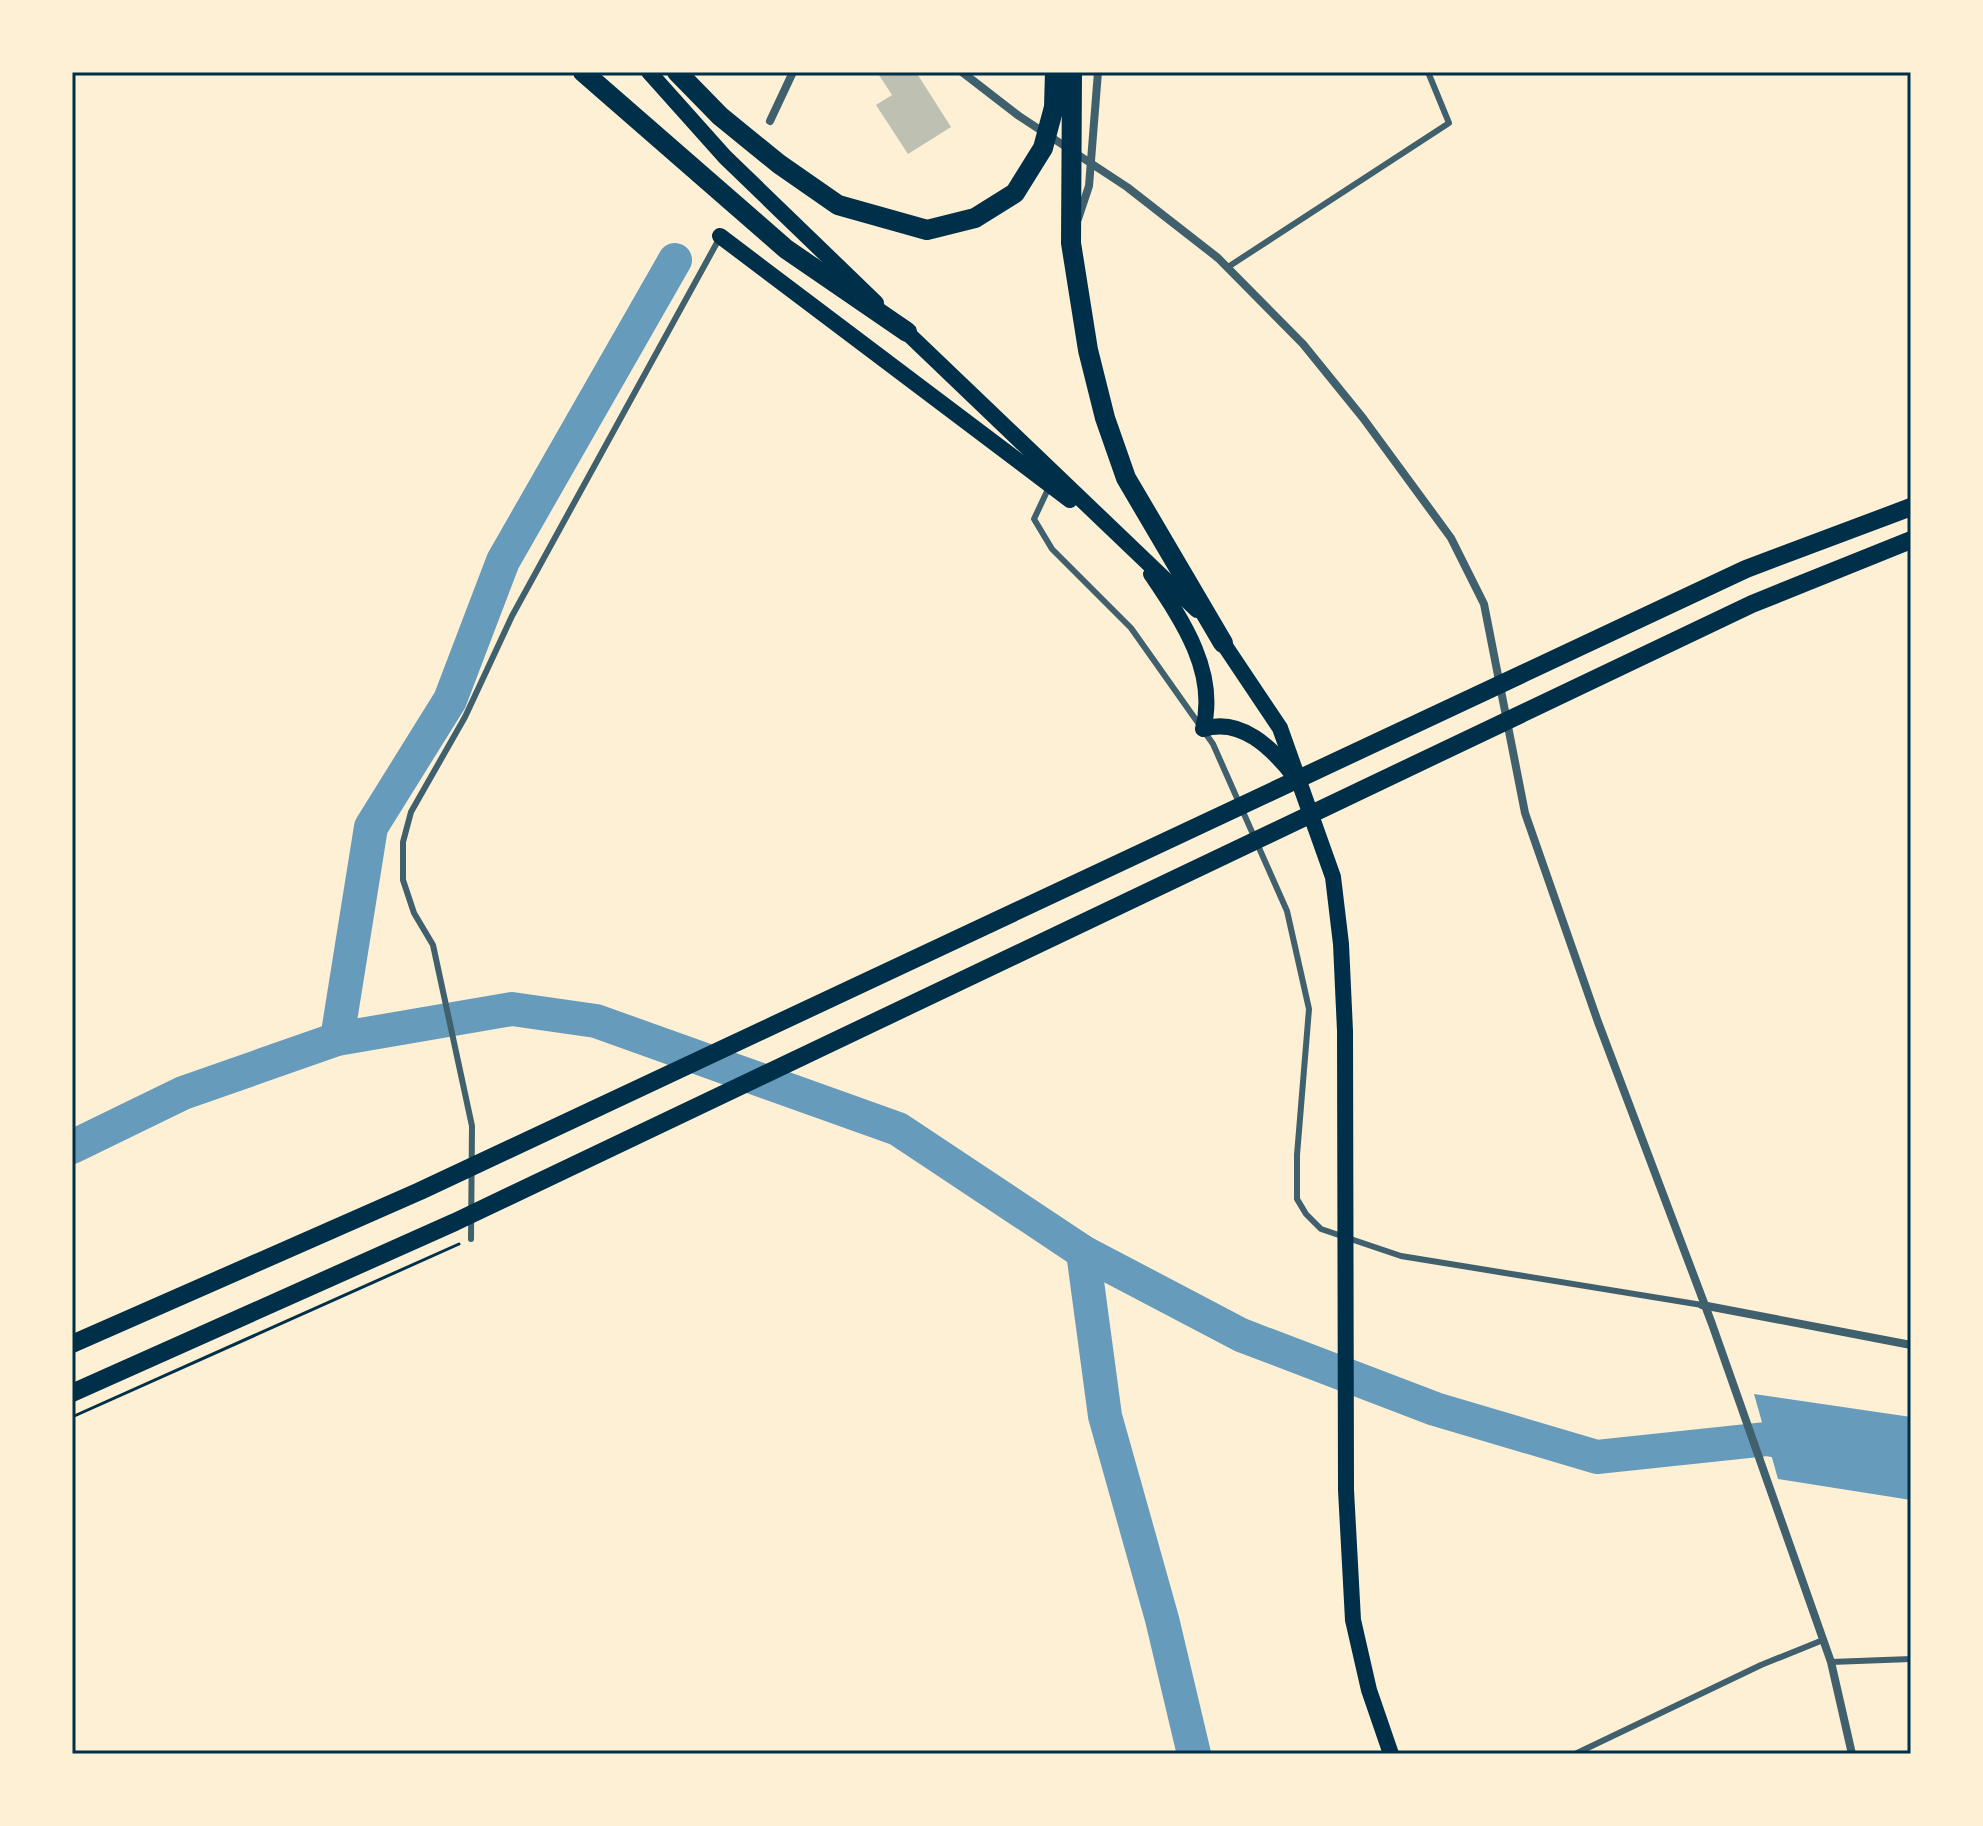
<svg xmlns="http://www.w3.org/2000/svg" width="1983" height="1826" font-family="Barlow,sans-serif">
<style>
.water{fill:#669bbc}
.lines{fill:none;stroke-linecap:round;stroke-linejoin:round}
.river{stroke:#669bbc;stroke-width:34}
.building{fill:#bec0b2}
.path{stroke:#003049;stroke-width:3}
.service{stroke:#3f606c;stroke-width:6}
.minor{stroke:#3f606c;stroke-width:8}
.secondary{stroke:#003049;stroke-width:16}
.trunk{stroke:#003049;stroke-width:18}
.motorway{stroke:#003049;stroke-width:20}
.neatline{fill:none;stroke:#003049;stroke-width:3}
</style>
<rect width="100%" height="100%" fill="#fdf0d5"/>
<path class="water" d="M 1754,1394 L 1911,1417 L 1911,1500 L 1778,1479 Z"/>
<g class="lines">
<g class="river">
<path d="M 337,1039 L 371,827 L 450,700 L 503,561 L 675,260"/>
<path d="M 72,1147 L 183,1093 L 337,1039 L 512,1009 L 596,1021 L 898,1129 L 1083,1252 L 1241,1335 L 1435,1409 L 1597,1457 L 1767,1439 L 1812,1447"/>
<path d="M 1083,1252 L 1105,1416 L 1162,1619 L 1194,1754"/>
</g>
</g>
<path class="building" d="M 877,72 L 916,72 L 951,127 L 908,154 L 876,105 L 892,95 Z"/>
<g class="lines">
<path class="path" d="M 72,1417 L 459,1244"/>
<g class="service">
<path d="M 1228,267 L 1449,123 L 1428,72"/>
<path d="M 1050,485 L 1034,519 L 1052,549 L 1131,628 L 1213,744 L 1287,911 L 1309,1009 L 1297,1155 L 1297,1199 L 1306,1214 L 1321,1229 L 1401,1256 L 1702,1305"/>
<path d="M 471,1239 L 472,1126 L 433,945 L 414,913 L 403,880 L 403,842 L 411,812 L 465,717 L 512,616 L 719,239"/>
<path d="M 1831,1662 L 1911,1659"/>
<path d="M 1575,1754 L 1761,1665 L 1823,1640"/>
</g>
<g class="minor">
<path d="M 962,72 L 1019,116 L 1127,187 L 1218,258 L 1303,344 L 1363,418 L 1451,538 L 1484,604 L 1525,813 L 1598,1022 L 1712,1324 L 1831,1662 L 1852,1754"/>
<path d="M 770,121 L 793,72"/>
<path d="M 1078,219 L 1089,186 L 1098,72"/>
<path d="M 1702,1305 L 1911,1345"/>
</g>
<g class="secondary">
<path d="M 649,72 L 725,157 L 876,303"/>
<path d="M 720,236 L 1070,500"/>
<path d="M 899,325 L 1197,610"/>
<path d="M 1151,574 C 1182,620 1218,672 1203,729 C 1241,717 1272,748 1294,776"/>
<path d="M 1217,634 L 1280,728 L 1333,877 L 1341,944 L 1345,1031 L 1346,1490 L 1353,1620 L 1369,1690 L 1391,1754"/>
</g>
<g class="trunk">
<path d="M 72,1344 L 420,1191 L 1746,569 L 1911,507"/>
<path d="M 72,1393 L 455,1222 L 1752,604 L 1911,540"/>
</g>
<g class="motorway">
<path d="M 583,72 L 786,249 L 907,332"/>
<path d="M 677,72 L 720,116 L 779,164 L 838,205 L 927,230 L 975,218 L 1015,193 L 1043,148 L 1054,107 L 1055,72"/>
<path d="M 1072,72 L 1071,243 L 1088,350 L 1105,418 L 1126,478 L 1223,643"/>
</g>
</g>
<rect width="1983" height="1826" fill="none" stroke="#fdf0d5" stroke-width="148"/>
<rect x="74" y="74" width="1835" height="1678" class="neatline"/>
</svg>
